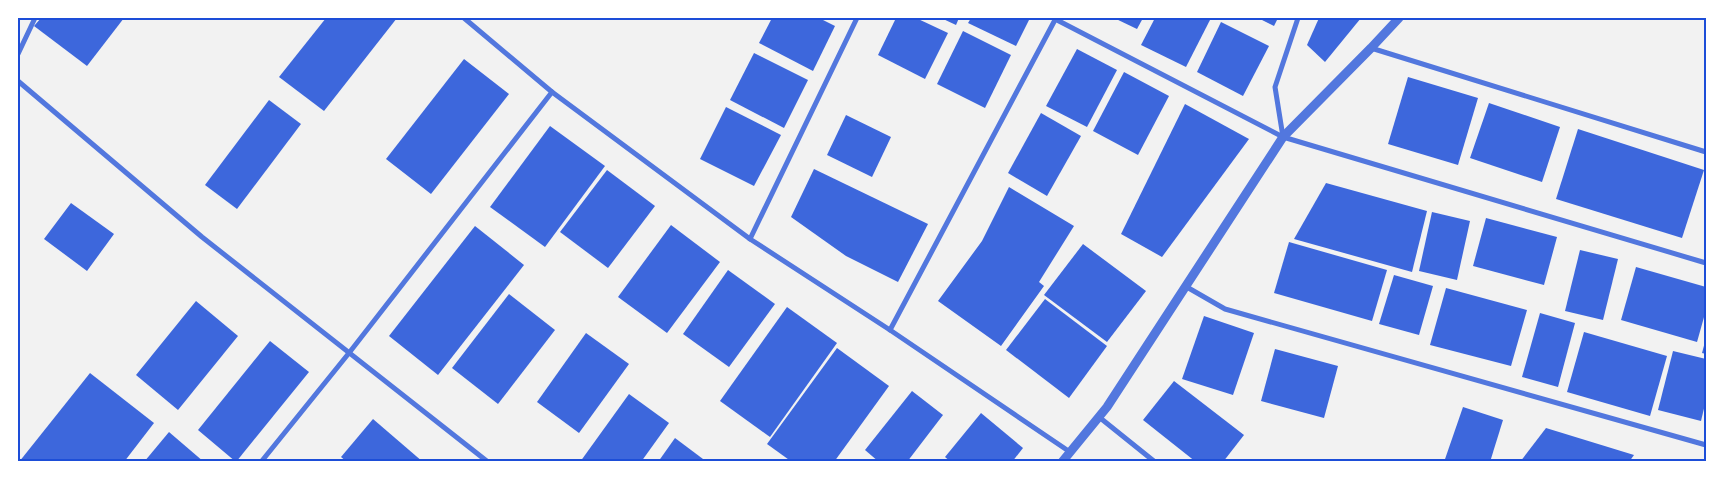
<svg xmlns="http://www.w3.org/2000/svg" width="1724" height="479" font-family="Signika,sans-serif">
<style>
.building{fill:#3d67dc}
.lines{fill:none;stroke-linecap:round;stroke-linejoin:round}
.minor{stroke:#5277de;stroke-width:5}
.tertiary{stroke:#5277de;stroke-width:9}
.neatline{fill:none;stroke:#1d4ed8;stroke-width:2}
</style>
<rect width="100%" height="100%" fill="#f2f2f2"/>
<g class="building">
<path d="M 41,18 L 124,18 L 87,66 L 34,26 Z"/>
<path d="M 326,18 L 397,18 L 324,111 L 279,77 Z"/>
<path d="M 772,18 L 819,18 L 835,26 L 813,71 L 759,43 Z"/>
<path d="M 896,18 L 916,18 L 948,33 L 925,79 L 878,55 Z"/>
<path d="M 941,18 L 959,18 L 956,25 Z"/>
<path d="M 971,18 L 1030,18 L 1016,46 L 968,23 Z"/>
<path d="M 1114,18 L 1143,18 L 1137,29 Z"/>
<path d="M 1155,18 L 1211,18 L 1186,67 L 1141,45 Z"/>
<path d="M 1258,18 L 1278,18 L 1274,26 Z"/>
<path d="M 1319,18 L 1361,18 L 1325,62 L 1307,45 Z"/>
<path d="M 1221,22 L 1269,46 L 1243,96 L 1197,72 Z"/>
<path d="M 963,31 L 1011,55 L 985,108 L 937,84 Z"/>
<path d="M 1077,49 L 1117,70 L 1087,127 L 1046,106 Z"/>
<path d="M 754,53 L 808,80 L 784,128 L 730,100 Z"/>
<path d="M 464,59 L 509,94 L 431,194 L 386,159 Z"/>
<path d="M 1124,72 L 1169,96 L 1138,155 L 1093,131 Z"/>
<path d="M 1408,77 L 1478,98 L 1458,165 L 1388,144 Z"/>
<path d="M 269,100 L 301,124 L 237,209 L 205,185 Z"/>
<path d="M 1489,103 L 1560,127 L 1542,182 L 1470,158 Z"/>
<path d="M 1185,104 L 1249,139 L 1162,257 L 1121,234 Z"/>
<path d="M 726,107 L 781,135 L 754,186 L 700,159 Z"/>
<path d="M 1041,113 L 1081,136 L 1047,196 L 1008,173 Z"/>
<path d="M 846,115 L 891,137 L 872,177 L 827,155 Z"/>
<path d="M 550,126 L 605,166 L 545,247 L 490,207 Z"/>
<path d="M 1578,129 L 1704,170 L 1682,238 L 1556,199 Z"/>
<path d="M 814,169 L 928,224 L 898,282 L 846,256 L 791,217 Z"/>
<path d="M 607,170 L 655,206 L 608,268 L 560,232 Z"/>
<path d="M 1326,183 L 1427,211 L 1412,272 L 1294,239 Z"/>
<path d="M 1009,187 L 1074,226 L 1039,282 L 1044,286 L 1001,346 L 938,301 L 982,241 Z"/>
<path d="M 71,203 L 114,234 L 87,271 L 44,239 Z"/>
<path d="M 1432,212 L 1470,221 L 1457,280 L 1419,271 Z"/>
<path d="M 1486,218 L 1557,237 L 1544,285 L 1473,266 Z"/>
<path d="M 671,225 L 720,262 L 667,333 L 618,297 Z"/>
<path d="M 475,226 L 524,265 L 438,375 L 389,336 Z"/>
<path d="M 1289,242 L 1387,270 L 1372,321 L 1274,293 Z"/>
<path d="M 1083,244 L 1146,291 L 1107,342 L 1044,295 Z"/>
<path d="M 1580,250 L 1618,259 L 1603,320 L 1565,311 Z"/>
<path d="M 1636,267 L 1706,287 L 1706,310 L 1697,342 L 1621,320 Z"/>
<path d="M 728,270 L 775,304 L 729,367 L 683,334 Z"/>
<path d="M 1394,275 L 1433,286 L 1419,335 L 1379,324 Z"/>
<path d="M 1446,288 L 1527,310 L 1511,366 L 1430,345 Z"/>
<path d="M 509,294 L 555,330 L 498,404 L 452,368 Z"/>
<path d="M 1045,299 L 1107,346 L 1069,398 L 1006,350 Z"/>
<path d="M 196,301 L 238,336 L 178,410 L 136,375 Z"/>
<path d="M 787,307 L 837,343 L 770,437 L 720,401 Z"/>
<path d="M 1540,313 L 1575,323 L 1558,387 L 1522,377 Z"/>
<path d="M 1204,316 L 1254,333 L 1233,395 L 1182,379 Z"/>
<path d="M 1584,332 L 1667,356 L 1650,416 L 1567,392 Z"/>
<path d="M 586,333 L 629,364 L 579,433 L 537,402 Z"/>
<path d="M 1706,338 L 1706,354 L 1702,353 Z"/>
<path d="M 270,341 L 309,372 L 236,462 L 198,430 Z"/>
<path d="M 837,348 L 889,386 L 834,462 L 792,462 L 767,444 Z"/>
<path d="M 1275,349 L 1338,366 L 1324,418 L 1261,401 Z"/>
<path d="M 1673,351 L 1706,359 L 1706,400 L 1701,421 L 1658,410 Z"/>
<path d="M 90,373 L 154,423 L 124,462 L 19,462 Z"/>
<path d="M 1174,381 L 1244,435 L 1223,462 L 1196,462 L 1143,420 Z"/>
<path d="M 912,391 L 943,415 L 907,462 L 879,462 L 865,450 Z"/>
<path d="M 629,394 L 669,423 L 641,462 L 580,462 Z"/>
<path d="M 1463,407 L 1503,420 L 1490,462 L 1444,462 Z"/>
<path d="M 981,413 L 1023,448 L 1012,462 L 951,462 L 945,457 Z"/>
<path d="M 373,419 L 423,462 L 347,462 L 341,457 Z"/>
<path d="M 1546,428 L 1634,455 L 1629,462 L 1520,462 Z"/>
<path d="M 169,432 L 204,462 L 144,462 Z"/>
<path d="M 675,438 L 707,462 L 658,462 Z"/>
</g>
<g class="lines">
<g class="minor">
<path d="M 464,18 L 552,92 L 750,239 L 890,330 L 1070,452"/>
<path d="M 1055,19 L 1283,137 L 1706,263"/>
<path d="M 1371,48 L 1706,152"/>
<path d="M 18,54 L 35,18"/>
<path d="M 18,81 L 202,237 L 488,462"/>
<path d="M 1283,137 L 1275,87 L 1298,18"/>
<path d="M 750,239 L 857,18"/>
<path d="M 1185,286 L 1225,309 L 1706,445"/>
<path d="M 890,330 L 1056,18"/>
<path d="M 1099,417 L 1155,462"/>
<path d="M 261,462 L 349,353 L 552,92"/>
</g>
<path class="tertiary" d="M 1062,462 L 1107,407 L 1283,137 L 1371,48 L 1399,18"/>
</g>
<rect width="1724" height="479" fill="none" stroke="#ffffff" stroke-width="38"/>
<rect x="19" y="19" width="1686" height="441" class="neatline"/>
</svg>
